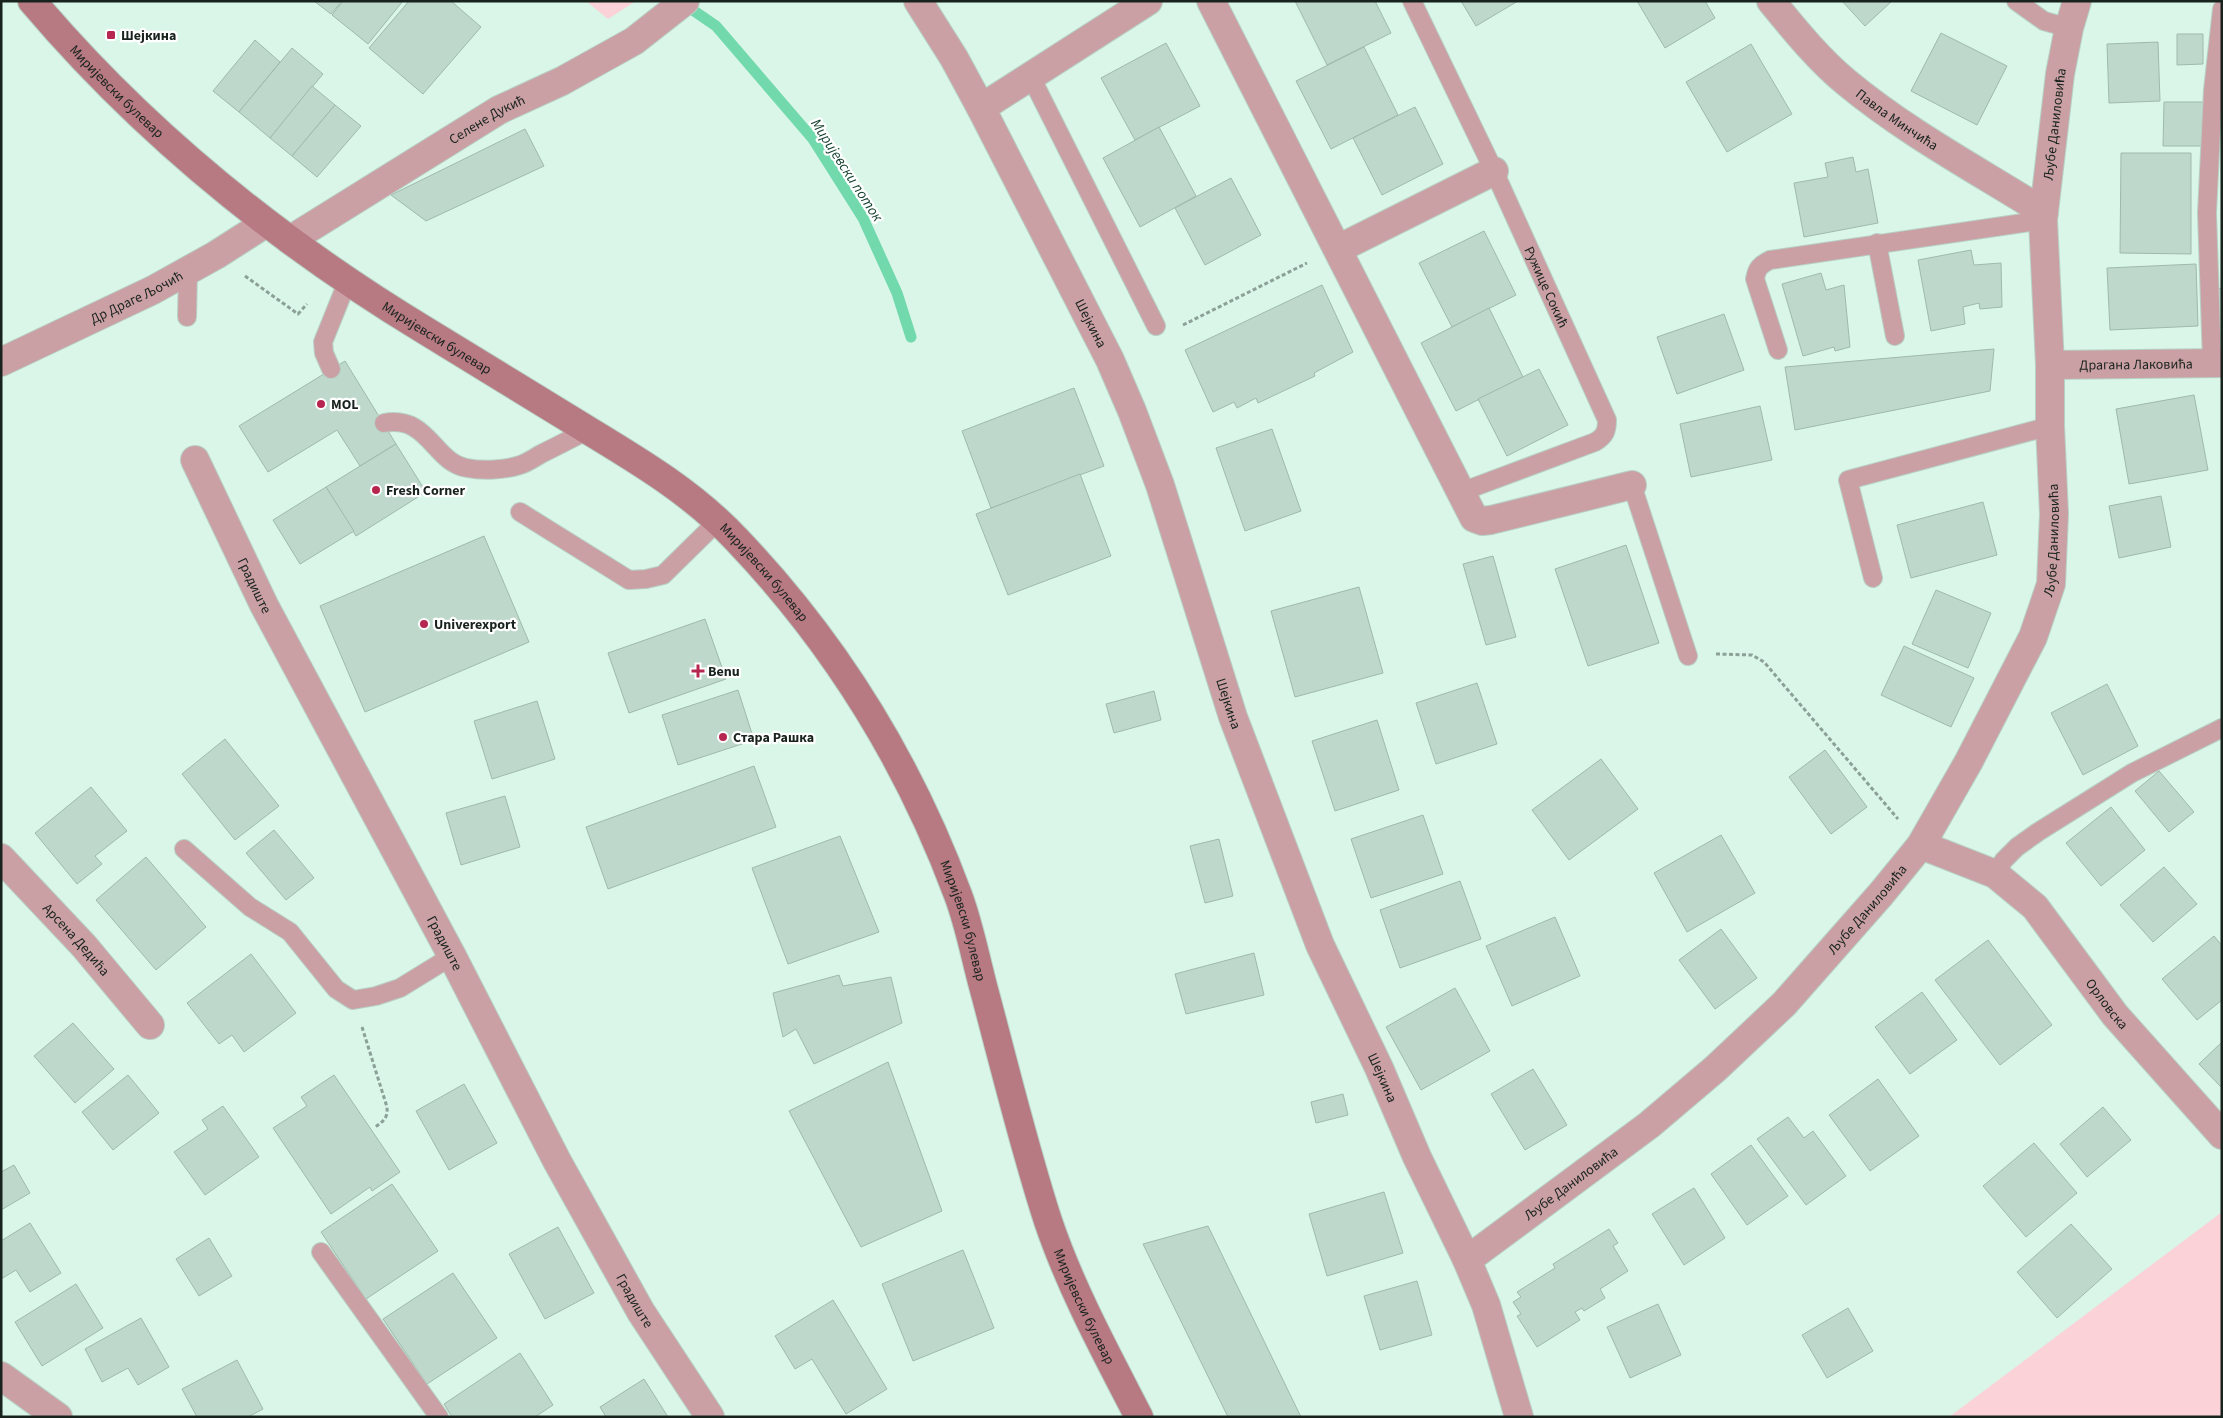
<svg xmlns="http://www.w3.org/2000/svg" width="2223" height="1418" font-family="'Source Sans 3',sans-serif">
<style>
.green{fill:#fad2d7}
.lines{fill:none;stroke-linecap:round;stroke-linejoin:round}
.stream{stroke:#72d9ad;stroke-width:11}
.building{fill:#bed9cb;stroke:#9fbaad}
.lane-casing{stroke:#b7d0c4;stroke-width:20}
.street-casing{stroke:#b7d0c4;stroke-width:30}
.secondary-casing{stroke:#b7d0c4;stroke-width:30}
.path{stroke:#8ba096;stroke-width:3;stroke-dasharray:4 2.5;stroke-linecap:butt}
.lane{stroke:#cba0a5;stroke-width:18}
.street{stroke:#cba0a5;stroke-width:28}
.secondary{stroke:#b77982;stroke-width:28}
.poi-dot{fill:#b6264f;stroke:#fff;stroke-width:2}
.labels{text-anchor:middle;stroke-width:4.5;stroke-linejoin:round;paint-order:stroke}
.poi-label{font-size:14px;font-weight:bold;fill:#19231e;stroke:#fff;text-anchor:start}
.street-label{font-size:14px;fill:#19231e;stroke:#fff}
.water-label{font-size:15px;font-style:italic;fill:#123f2e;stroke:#fff}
</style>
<rect width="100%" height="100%" fill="#daf6e8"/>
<g class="green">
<path d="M 586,1 L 636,1 L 608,19 Z"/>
<path d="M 2222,1212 L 2222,1417 L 1949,1417 Z"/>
</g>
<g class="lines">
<path class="stream" d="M 681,2 L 716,26 L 813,139 L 863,218 L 897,293 L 911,337"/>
</g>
<g class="building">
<path d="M 314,1 L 342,1 L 331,14 Z"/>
<path d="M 343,1 L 403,1 L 368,44 L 332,15 Z"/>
<path d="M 409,1 L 451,1 L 481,27 L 423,94 L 369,48 Z"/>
<path d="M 1295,1 L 1375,1 L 1391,33 L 1327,65 Z"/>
<path d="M 1461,1 L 1518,1 L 1476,26 Z"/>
<path d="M 1637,1 L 1705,1 L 1715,18 L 1665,48 Z"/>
<path d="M 1842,1 L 1892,1 L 1865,26 Z"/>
<path d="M 1941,33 L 2007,66 L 1977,125 L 1911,91 Z"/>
<path d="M 2177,34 L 2203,34 L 2203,64 L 2177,65 Z"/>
<path d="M 255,40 L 280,62 L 239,112 L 213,91 Z"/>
<path d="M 2158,42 L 2160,101 L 2109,103 L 2107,44 Z"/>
<path d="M 1166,43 L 1200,106 L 1135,140 L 1101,78 Z"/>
<path d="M 1751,44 L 1792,114 L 1727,152 L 1686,82 Z"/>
<path d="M 1364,47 L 1398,115 L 1331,149 L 1296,81 Z"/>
<path d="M 292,48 L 323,74 L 270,138 L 239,112 Z"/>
<path d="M 312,86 L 335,105 L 292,156 L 270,138 Z"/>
<path d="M 2164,102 L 2205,102 L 2204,146 L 2163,146 Z"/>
<path d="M 335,105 L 361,126 L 317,177 L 292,156 Z"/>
<path d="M 1415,107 L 1443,164 L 1382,195 L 1353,138 Z"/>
<path d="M 1159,127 L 1196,196 L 1140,227 L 1103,158 Z"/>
<path d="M 525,129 L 544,166 L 426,221 L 391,195 Z"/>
<path d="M 2121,153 L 2191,153 L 2191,254 L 2120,253 Z"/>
<path d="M 1853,157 L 1856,172 L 1868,169 L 1878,223 L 1804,237 L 1794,183 L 1828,177 L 1825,163 Z"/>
<path d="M 1231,178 L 1261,235 L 1205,265 L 1175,208 Z"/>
<path d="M 1484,231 L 1516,295 L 1452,327 L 1419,263 Z"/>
<path d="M 1971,250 L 1974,265 L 2001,263 L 2002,307 L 1980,309 L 1979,303 L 1963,307 L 1965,324 L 1931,331 L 1918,260 Z"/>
<path d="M 2196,264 L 2198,326 L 2110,330 L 2107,268 Z"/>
<path d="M 1821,273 L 1826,290 L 1844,285 L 1850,347 L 1835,351 L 1834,347 L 1803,356 L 1782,284 Z"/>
<path d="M 1322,285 L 1353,352 L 1314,373 L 1315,376 L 1258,403 L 1256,398 L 1237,408 L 1234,402 L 1213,412 L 1185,350 Z"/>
<path d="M 2222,288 L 2222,342 L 2219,342 L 2217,289 Z"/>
<path d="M 1489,308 L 1523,377 L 1456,411 L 1421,343 Z"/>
<path d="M 1724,314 L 1744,370 L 1677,394 L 1657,337 Z"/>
<path d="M 1994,349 L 1990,391 L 1795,430 L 1785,367 Z"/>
<path d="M 345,361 L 396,444 L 360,466 L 337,430 L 268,472 L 239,426 Z"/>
<path d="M 1539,369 L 1568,425 L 1507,456 L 1478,399 Z"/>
<path d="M 1074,388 L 1104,466 L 991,508 L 962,431 Z"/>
<path d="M 2194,395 L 2208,470 L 2129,484 L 2116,409 Z"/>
<path d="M 1760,406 L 1772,460 L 1691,477 L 1680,424 Z"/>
<path d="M 1272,429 L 1301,511 L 1245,531 L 1216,448 Z"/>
<path d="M 396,444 L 426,492 L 356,536 L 326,487 Z"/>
<path d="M 1080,474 L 1111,556 L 1008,595 L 976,514 Z"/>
<path d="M 326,487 L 354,531 L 300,564 L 273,520 Z"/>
<path d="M 2161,496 L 2171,547 L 2119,558 L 2109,506 Z"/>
<path d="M 1983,502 L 1997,555 L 1911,578 L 1897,525 Z"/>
<path d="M 484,536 L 529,642 L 365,712 L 320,606 Z"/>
<path d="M 1626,545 L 1659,643 L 1588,666 L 1555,569 Z"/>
<path d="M 1493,556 L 1516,637 L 1486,645 L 1463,564 Z"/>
<path d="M 1359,587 L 1383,673 L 1295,697 L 1271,611 Z"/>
<path d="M 1936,590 L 1991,613 L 1968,668 L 1912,644 Z"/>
<path d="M 705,619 L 726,679 L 629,713 L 608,653 Z"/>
<path d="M 1904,646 L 1974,678 L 1951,727 L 1881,695 Z"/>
<path d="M 1477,683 L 1497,744 L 1436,764 L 1416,703 Z"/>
<path d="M 2107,684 L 2138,746 L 2083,775 L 2051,713 Z"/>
<path d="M 738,690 L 754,740 L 678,765 L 662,715 Z"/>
<path d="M 1154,691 L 1161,720 L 1114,733 L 1106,704 Z"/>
<path d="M 537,701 L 555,759 L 492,779 L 474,721 Z"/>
<path d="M 1377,720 L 1399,790 L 1335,811 L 1312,741 Z"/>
<path d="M 225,739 L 279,806 L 235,840 L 182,774 Z"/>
<path d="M 1825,750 L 1867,807 L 1831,834 L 1789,777 Z"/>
<path d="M 1601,759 L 1638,809 L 1569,860 L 1532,810 Z"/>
<path d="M 754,766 L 776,827 L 608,889 L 586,827 Z"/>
<path d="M 2159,771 L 2194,812 L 2169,832 L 2135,791 Z"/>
<path d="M 91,787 L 127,831 L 95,856 L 102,864 L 77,884 L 35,833 Z"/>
<path d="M 505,796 L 520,847 L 461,865 L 446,813 Z"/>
<path d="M 2111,807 L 2145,850 L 2101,886 L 2066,843 Z"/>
<path d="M 1423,815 L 1443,874 L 1371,898 L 1351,839 Z"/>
<path d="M 274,830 L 314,878 L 286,900 L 246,853 Z"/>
<path d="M 1721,835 L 1755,893 L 1687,932 L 1654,873 Z"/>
<path d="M 840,836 L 879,932 L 788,964 L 752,868 Z"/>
<path d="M 1219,839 L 1233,896 L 1205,903 L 1190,846 Z"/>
<path d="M 146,857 L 206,927 L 156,970 L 96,900 Z"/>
<path d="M 2164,867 L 2197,904 L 2153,942 L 2120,905 Z"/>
<path d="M 1460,881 L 1481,939 L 1400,968 L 1380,910 Z"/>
<path d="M 1555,917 L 1580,976 L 1512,1006 L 1486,946 Z"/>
<path d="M 1721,929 L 1757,978 L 1715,1009 L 1679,960 Z"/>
<path d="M 2214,936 L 2222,946 L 2222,1000 L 2197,1020 L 2162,979 Z"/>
<path d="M 1988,940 L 2052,1025 L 2000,1065 L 1935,980 Z"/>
<path d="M 1254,953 L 1264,995 L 1186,1014 L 1175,974 Z"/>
<path d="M 251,954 L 296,1013 L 244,1052 L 232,1035 L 219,1044 L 187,1003 Z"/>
<path d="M 839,975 L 843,986 L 891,977 L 902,1023 L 814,1064 L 796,1029 L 783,1037 L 773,993 Z"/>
<path d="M 1455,988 L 1490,1051 L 1421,1090 L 1386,1027 Z"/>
<path d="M 1922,992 L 1957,1040 L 1910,1074 L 1875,1027 Z"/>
<path d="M 73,1023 L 114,1069 L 75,1103 L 34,1056 Z"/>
<path d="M 2222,1042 L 2222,1088 L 2199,1064 Z"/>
<path d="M 888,1062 L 942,1211 L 861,1247 L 789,1111 Z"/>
<path d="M 1533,1069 L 1567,1125 L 1525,1150 L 1491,1094 Z"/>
<path d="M 128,1075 L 159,1113 L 113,1150 L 82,1112 Z"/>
<path d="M 334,1075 L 400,1172 L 372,1191 L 370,1187 L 331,1214 L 273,1128 L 307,1106 L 301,1097 Z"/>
<path d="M 1878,1079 L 1919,1136 L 1870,1171 L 1829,1115 Z"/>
<path d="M 464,1084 L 497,1143 L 449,1170 L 416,1111 Z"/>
<path d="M 1343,1094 L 1348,1115 L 1316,1123 L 1311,1102 Z"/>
<path d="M 223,1106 L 259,1157 L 205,1195 L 174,1152 L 208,1129 L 202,1120 Z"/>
<path d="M 2103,1107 L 2131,1140 L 2087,1177 L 2060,1144 Z"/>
<path d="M 1788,1117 L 1804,1138 L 1813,1131 L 1846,1176 L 1806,1205 L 1757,1139 Z"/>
<path d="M 2034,1143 L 2077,1193 L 2026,1237 L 1983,1186 Z"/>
<path d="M 1751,1145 L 1788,1196 L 1747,1225 L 1711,1174 Z"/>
<path d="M 14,1165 L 30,1193 L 1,1210 L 1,1172 Z"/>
<path d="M 392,1184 L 438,1251 L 366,1299 L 321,1232 Z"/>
<path d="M 1694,1188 L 1725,1238 L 1684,1265 L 1652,1214 Z"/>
<path d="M 1384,1192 L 1403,1253 L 1327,1276 L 1309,1214 Z"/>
<path d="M 30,1223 L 61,1273 L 30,1292 L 16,1270 L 1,1279 L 1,1241 Z"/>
<path d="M 2071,1224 L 2112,1269 L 2057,1318 L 2017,1272 Z"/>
<path d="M 1208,1226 L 1301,1417 L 1228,1417 L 1143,1244 Z"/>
<path d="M 558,1227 L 594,1293 L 545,1319 L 509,1254 Z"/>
<path d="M 1609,1229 L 1618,1243 L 1613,1246 L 1628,1271 L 1600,1289 L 1605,1298 L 1584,1311 L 1582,1308 L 1575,1312 L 1580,1320 L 1537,1347 L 1517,1316 L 1521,1314 L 1513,1302 L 1521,1297 L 1517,1292 L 1555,1268 L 1553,1264 Z"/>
<path d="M 209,1238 L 232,1276 L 199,1296 L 176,1259 Z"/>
<path d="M 963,1250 L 994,1328 L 913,1361 L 882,1284 Z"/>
<path d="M 453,1273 L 497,1338 L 427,1384 L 383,1319 Z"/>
<path d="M 1417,1281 L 1432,1335 L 1380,1350 L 1364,1296 Z"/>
<path d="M 76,1284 L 103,1328 L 42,1366 L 15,1322 Z"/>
<path d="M 833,1300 L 887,1389 L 846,1414 L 812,1359 L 795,1369 L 775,1336 Z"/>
<path d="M 1658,1304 L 1681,1355 L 1630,1378 L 1607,1327 Z"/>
<path d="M 1848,1308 L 1873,1351 L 1827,1378 L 1802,1335 Z"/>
<path d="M 141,1318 L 169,1367 L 138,1385 L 128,1368 L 102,1382 L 85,1349 Z"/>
<path d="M 520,1353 L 553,1405 L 535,1417 L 452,1417 L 444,1404 Z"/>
<path d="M 237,1360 L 263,1409 L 248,1417 L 197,1417 L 182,1389 Z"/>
<path d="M 644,1379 L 668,1417 L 606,1417 L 600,1407 Z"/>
</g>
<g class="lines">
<defs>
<g id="lane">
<path id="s1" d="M 1412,1 L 1494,171 L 1607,420 C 1607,431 1605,436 1595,442 L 1461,492"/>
<path d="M 2016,1 L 2044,21 L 2069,28"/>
<path d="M 1031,77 L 1156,326"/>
<path d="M 1877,243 L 1895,336"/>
<path d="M 187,317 L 188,271"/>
<path d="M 1778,350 L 1755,279 C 1757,268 1760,265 1770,260 L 2043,220"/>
<path d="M 2212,363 L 2207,213 L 2213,90 L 2222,9"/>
<path d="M 331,369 L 324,353 L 323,342 L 348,280"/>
<path d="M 384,423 C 429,415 433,462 467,468 C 483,471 505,470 520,465 C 527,463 534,458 541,454 C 557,446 573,438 588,430"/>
<path d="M 1632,485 L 1688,656"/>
<path d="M 520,512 L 629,580 L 646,579 L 663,575 L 718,521"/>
<path d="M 1873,578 L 1848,480 L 2050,426"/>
<path d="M 184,849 L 250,907 L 290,932 L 336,989 L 353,1000 L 376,996 L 400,988 L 452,956"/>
<path d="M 1995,874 L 2004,860 L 2017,847 L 2038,832 L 2132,773 L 2222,728"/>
<path d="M 321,1252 L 439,1417"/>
</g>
<g id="street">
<path id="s2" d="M 918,1 L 954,58 L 981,108 L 1110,360 L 1132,411 L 1160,485 L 1233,717 L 1320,945 L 1379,1068 L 1417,1157 L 1467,1260 L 1486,1305 L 1519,1417"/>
<path d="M 1211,1 L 1474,518 L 1482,521 L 1491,520 L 1632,485"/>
<path id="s3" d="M 1771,1 C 1794,29 1818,59 1846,82 C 1906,132 1977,170 2044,212"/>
<path d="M 981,108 L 1148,1"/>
<path id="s4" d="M 290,240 L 499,110 L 562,81 L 634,41 L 685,1"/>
<path d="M 1338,249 L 1494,171"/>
<path id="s5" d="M 1,362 L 153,290 L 216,255 L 266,223"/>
<path id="s6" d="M 2050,365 L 2222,363"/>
<path id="s7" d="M 195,460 L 264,605 L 452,956 L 557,1161 L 641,1312 L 710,1417"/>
<path id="s8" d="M 1921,845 L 1995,874 L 2035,907 L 2115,1015 L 2222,1135"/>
<path id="s9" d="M 1,858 L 84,946 L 150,1025"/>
<path id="s10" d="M 1467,1260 L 1649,1125 L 1715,1069 L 1784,1004 L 1881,894 L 1921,845 L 1969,761 L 2033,637 L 2051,584 L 2054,514 L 2050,426 L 2050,365 L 2043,220 L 2060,74 L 2069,28 L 2077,1"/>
<path d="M 1,1376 L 58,1417"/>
</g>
<g id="secondary">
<path id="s11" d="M 32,1 C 143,132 279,242 426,331 C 479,364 533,396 586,429 C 639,461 694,494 737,540 C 836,644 908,760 958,895 C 969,924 975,956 983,986 C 1004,1064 1023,1144 1048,1221 C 1071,1289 1106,1353 1139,1417"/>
</g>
</defs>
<use href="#lane" class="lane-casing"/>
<use href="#street" class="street-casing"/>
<use href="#secondary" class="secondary-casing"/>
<g class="path">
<path d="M 245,276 L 298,314 L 307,304"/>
<path d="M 1183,325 L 1307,263"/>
<path d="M 1716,654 L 1752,655 L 1764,662 L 1898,819"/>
<path d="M 362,1027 L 387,1107 C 388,1119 383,1121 374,1128"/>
</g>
<use href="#lane" class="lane"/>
<use href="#street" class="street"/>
<use href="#secondary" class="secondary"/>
</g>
<g class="poi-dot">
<rect x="106" y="30" width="10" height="10" rx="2.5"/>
<circle cx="321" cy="404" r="5"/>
<circle cx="376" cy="490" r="5"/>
<circle cx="424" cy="624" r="5"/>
<path d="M695.5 663.5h5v5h5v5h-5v5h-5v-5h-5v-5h5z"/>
<circle cx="723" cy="737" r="5"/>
</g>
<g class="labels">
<g class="poi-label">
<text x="121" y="40">Шејкина</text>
<text x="331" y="409">MOL</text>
<text x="386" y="495">Fresh Corner</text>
<text x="434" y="629">Univerexport</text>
<text x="708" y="676">Benu</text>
<text x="733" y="742">Стара Рашка</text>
</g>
<g class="street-label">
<text dy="5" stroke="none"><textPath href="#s11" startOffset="124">Миријевски булевар</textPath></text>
<text dy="5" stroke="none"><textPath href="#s3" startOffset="174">Павла Минчића</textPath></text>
<text dy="5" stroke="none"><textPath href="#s4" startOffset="231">Селене Дукић</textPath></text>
<text dy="5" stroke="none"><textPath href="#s10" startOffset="1371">Љубе Даниловића</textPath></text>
<text dy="5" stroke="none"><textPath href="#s1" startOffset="316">Ружице Сокић</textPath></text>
<text dy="5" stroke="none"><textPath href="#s5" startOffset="150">Др Драге Љочић</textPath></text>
<text dy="5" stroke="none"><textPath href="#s2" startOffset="366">Шејкина</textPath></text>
<text dy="5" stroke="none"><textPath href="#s11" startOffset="529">Миријевски булевар</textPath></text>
<text dy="5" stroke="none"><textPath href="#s6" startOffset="86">Драгана Лаковића</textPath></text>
<text dy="5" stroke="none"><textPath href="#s10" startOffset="954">Љубе Даниловића</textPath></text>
<text dy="5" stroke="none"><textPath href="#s11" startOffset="934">Миријевски булевар</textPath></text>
<text dy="5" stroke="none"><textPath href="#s7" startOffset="139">Градиште</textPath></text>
<text dy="5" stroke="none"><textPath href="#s2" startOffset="771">Шејкина</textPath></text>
<text dy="5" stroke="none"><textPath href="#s10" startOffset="534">Љубе Даниловића</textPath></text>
<text dy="5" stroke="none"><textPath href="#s11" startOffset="1339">Миријевски булевар</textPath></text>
<text dy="5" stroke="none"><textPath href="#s9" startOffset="111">Арсена Дедића</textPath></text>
<text dy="5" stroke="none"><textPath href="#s7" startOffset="544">Градиште</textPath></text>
<text dy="5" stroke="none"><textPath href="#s8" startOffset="252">Орловска</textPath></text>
<text dy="5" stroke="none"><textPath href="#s2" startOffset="1176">Шејкина</textPath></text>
<text dy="5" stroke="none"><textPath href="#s10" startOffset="129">Љубе Даниловића</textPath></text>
<text dy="5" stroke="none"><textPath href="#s7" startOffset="949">Градиште</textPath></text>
<text dy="5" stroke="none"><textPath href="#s11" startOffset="1744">Миријевски булевар</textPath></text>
</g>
<g class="water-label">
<text transform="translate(847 170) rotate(57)" y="5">Миријевски поток</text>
</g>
</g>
<rect width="2223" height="1418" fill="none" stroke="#19231e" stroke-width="5"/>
</svg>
